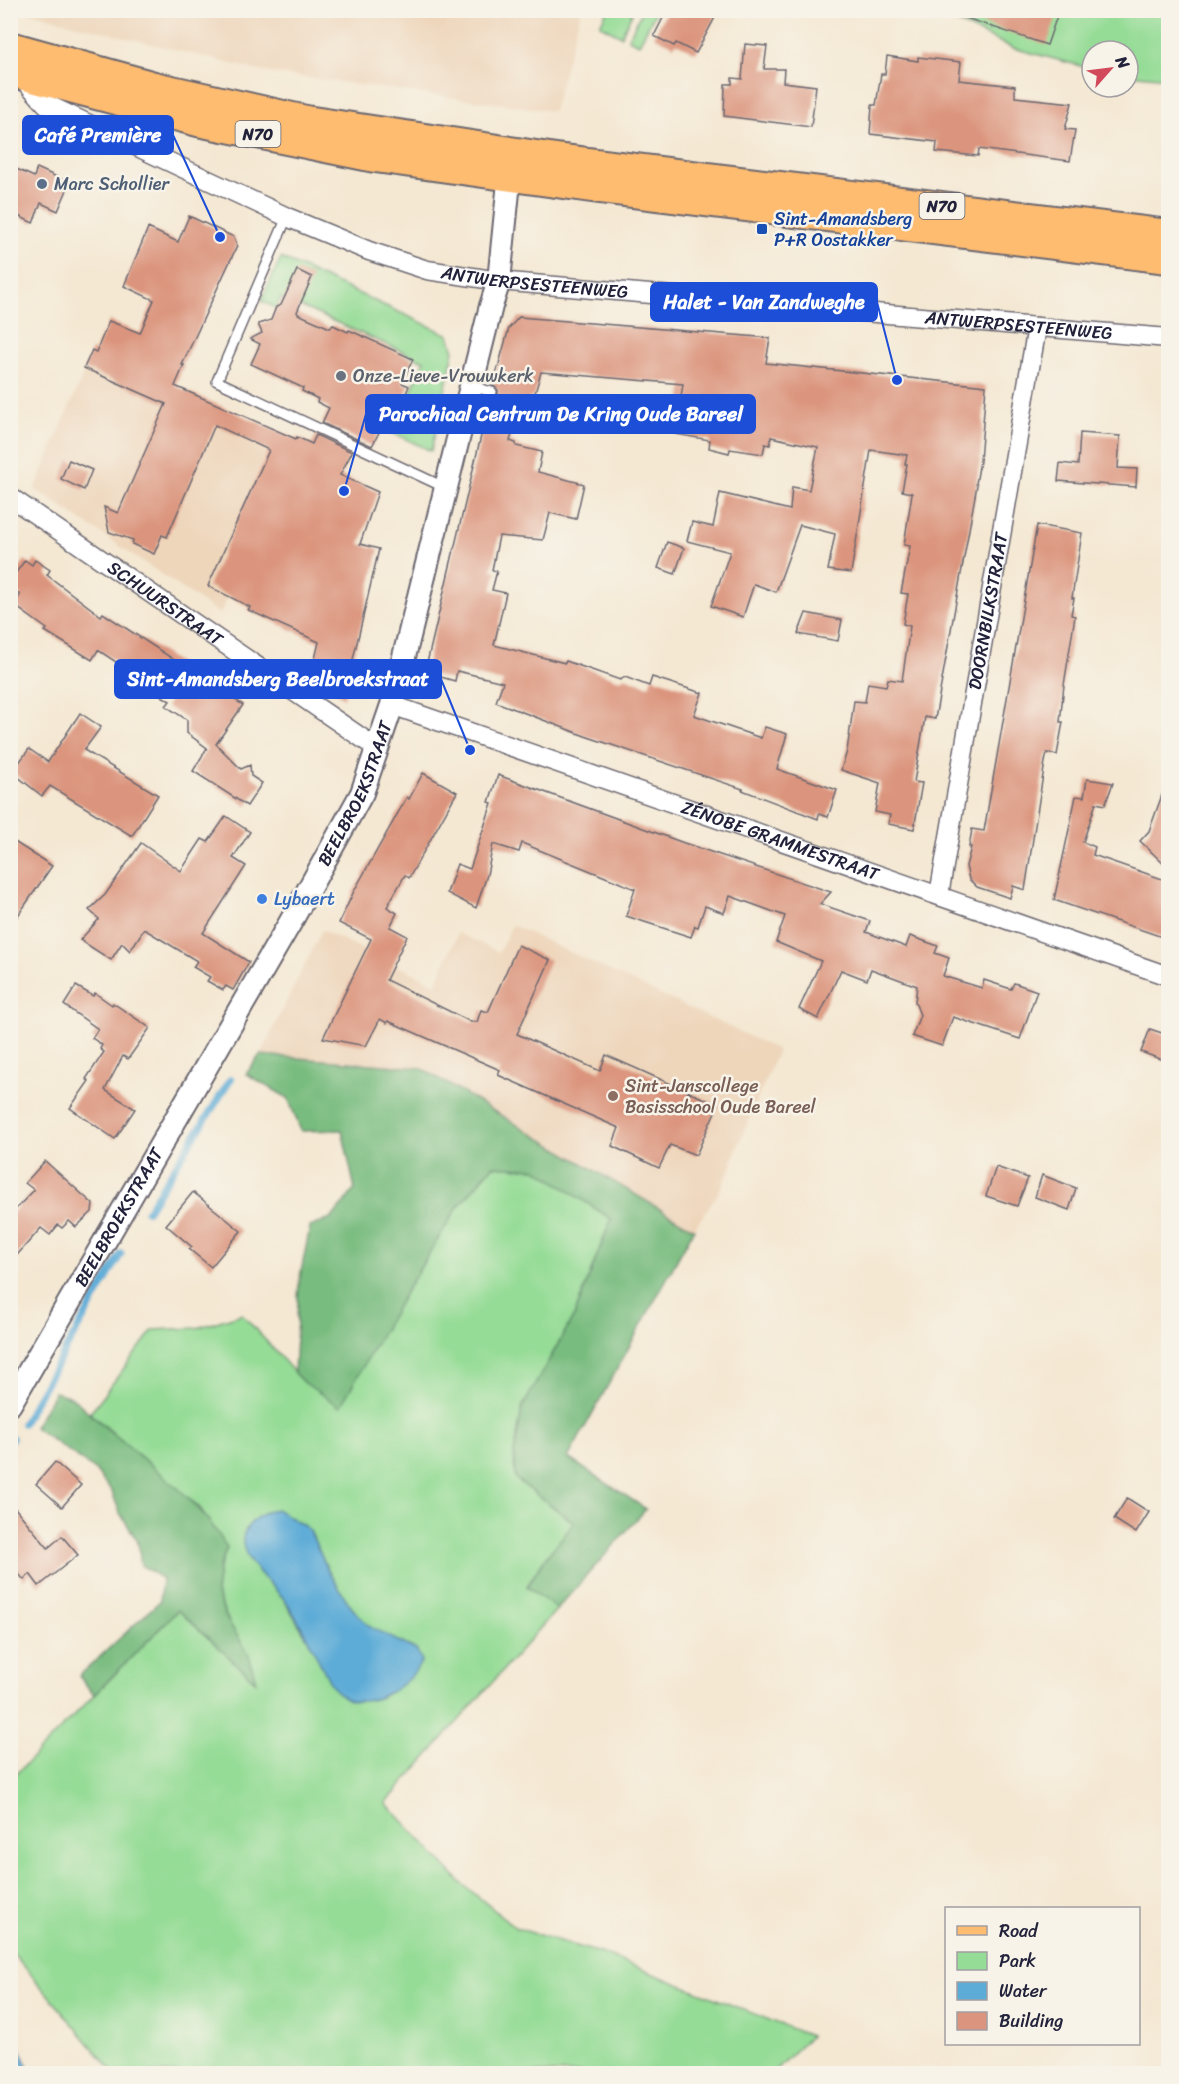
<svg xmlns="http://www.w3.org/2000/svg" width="1179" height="2084" font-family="Sriracha,sans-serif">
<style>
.built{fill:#eed6bb}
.green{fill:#95dc96;stroke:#5c7f68;stroke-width:1.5;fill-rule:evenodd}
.forest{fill:#78bc7f;stroke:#4d6f5d;stroke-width:1.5}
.water{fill:#5dacd7;stroke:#406789;stroke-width:1.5}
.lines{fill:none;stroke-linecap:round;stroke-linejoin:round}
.stream{stroke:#5dacd7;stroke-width:7}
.building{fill:#db947d}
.service-casing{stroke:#6c6770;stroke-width:12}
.minor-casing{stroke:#6c6770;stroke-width:21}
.tertiary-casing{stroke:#6c6770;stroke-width:26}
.primary-casing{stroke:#6c6770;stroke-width:32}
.service{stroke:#fff;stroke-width:9}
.minor{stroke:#fff;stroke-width:18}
.tertiary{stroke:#fff;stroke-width:22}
.primary{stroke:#febc70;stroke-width:28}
.service-dot{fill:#5c6f8a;stroke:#f7f3e8;stroke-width:2}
.transit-dot{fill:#1a4fb4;stroke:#f7f3e8;stroke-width:2}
.worship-dot{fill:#6b7280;stroke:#f7f3e8;stroke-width:2}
.shop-dot{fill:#3f7fe0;stroke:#f7f3e8;stroke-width:2}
.education-dot{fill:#8d6e63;stroke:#f7f3e8;stroke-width:2}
.labels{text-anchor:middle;stroke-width:5;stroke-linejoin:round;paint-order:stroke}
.shield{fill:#f7f3e8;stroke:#62616f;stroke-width:1.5}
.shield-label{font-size:16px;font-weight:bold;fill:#22223b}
.service-label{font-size:18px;fill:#4e5e75;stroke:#f7f3e8;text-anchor:start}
.transit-label{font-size:18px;fill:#164399;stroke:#f7f3e8;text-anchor:start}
.street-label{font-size:18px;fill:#22223b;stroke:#f7f3e8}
.worship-label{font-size:18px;fill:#5b616d;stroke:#f7f3e8;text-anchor:start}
.shop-label{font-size:18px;fill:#366cbe;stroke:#f7f3e8;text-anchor:start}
.education-label{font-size:18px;fill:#785e54;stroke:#f7f3e8;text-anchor:start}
.leader{fill:none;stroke:#1d4ed8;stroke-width:2}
.callout-dot{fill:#1d4ed8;stroke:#f7f3e8;stroke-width:2}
.callout{fill:#1d4ed8;stroke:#1d4ed8;stroke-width:2}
.callout-label{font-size:20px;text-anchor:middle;font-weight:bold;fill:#fff}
</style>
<rect width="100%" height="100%" fill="#f7f3e8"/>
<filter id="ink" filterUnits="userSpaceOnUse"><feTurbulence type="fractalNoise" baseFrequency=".0167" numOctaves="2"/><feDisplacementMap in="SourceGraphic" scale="12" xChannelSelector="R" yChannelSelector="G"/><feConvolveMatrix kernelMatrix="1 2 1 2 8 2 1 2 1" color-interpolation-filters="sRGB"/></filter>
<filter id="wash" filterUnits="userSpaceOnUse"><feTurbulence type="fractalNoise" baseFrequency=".008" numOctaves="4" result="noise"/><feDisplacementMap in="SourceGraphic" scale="24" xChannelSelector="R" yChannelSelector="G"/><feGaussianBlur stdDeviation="1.35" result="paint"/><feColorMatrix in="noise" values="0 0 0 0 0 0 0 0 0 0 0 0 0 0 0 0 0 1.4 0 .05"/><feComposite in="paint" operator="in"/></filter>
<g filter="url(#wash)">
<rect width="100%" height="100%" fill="#f4e8d3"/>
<g class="built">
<path d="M 28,11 L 581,11 L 553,111 L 264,72 L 73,24 Z"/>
<path d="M 101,332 L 148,353 L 184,365 L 175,386 L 296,439 L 220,614 L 35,489 Z"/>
<path d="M 512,925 L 778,1050 L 731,1162 L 733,1163 L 717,1195 L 694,1229 L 421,1068 L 260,1055 L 322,930 L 436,984 L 458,933 L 499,952 Z"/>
</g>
<g class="green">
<path d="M 607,11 L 633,11 L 621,36 L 600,25 Z"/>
<path d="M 642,11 L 656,11 L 639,44 L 628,39 Z"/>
<path d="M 932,11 L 1168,11 L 1168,78 L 1128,74 L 1128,51 L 1092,51 L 1092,69 L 1013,48 Z"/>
<path d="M 281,258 L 449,335 L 454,351 L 431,451 L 382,428 L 389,415 L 399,419 L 424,361 L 281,298 L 276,308 L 261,301 Z"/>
<path d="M 493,1166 L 536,1169 L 611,1219 L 575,1314 L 522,1408 L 515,1478 L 575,1523 L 543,1561 L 527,1586 L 557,1609 L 386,1803 L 458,1880 L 516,1928 L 603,1954 L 810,2036 L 772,2073 L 114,2073 L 11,1951 L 10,1780 L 178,1610 L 255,1681 L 216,1593 L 219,1568 L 227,1548 L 200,1508 L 90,1413 L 153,1330 L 197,1328 L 242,1314 L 302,1381 L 409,1286 L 457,1208 ZM 265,1512 L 310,1531 C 324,1562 342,1606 370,1627 C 383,1637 402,1641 416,1650 C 407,1679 408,1684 379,1698 L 307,1638 L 283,1598 L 249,1561 L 246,1529 Z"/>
</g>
<g class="forest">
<path d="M 260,1055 L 421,1068 L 694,1229 L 568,1458 L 646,1509 L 557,1609 L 527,1587 L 543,1561 L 574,1523 L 515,1478 L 514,1454 L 522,1408 L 575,1314 L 611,1219 L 536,1169 L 493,1166 L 457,1208 L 409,1286 L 340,1407 L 302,1381 L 294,1373 L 299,1282 L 310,1227 L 331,1219 L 355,1189 L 342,1130 L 301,1131 L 288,1098 L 246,1074 Z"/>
<path d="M 55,1392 L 72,1397 C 89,1413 106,1428 124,1443 C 164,1477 200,1500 227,1548 L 219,1568 L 216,1593 L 227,1619 L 249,1655 L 256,1682 L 178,1610 L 94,1695 L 79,1676 L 160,1601 L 162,1579 L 141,1565 L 138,1542 L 120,1513 L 112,1492 L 94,1469 L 34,1427 Z"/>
</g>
<g class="water">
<path d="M 276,1509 L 303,1525 L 310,1531 L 329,1573 L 352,1608 L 370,1627 L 416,1650 L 422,1660 C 415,1675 401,1687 386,1694 C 375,1700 359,1704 347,1699 C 344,1697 338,1693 336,1691 C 329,1684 325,1671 320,1663 C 310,1642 299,1622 287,1603 C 274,1584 243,1564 243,1541 C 242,1525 262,1512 276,1509 Z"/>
<path d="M 10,2042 L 19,2045 L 31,2073 L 11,2073 Z"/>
</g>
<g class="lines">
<g class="stream">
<path d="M 147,1211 L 231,1079"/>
<path d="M 23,1423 L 121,1254"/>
<path d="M 10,1440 L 12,1438"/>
</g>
</g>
<g id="blocks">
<g class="building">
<path d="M 667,10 L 719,10 L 696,53 L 676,43 L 674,46 L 654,36 Z"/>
<path d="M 954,10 L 1059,10 L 1047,45 L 954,14 Z"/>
<path d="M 745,44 L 767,46 L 764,69 L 784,69 L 783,82 L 816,86 L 811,127 L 724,116 L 725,84 L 732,84 L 732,78 L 742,79 Z"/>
<path d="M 887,56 L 918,61 L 918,57 L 961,62 L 959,80 L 1015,86 L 1015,97 L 1072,103 L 1065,129 L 1075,130 L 1070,161 L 979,149 L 978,156 L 936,152 L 937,142 L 870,134 L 872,105 L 876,105 L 881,74 L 885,74 Z"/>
<path d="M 10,166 L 34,177 L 37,168 L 70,183 L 58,211 L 41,203 L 33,223 L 10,212 Z"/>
<path d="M 189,216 L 234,237 L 237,246 L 182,365 L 184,365 L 175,386 L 296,439 L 297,437 L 312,444 L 316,435 L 352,452 L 340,475 L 378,492 L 360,544 L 379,549 L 344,698 L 311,676 L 319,642 L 248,610 L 250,607 L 208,586 L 269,450 L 215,425 L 167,537 L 162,535 L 154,554 L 132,544 L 133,540 L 109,532 L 104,507 L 118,513 L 166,404 L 84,368 L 92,350 L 96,352 L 109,321 L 140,333 L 154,300 L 124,286 L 148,228 L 178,242 Z"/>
<path d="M 297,270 L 312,277 L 297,312 L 298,314 L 330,328 L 333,325 L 348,332 L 349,330 L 413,359 L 402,383 L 409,386 L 399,411 L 392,407 L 372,446 L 322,423 L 329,408 L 317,402 L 318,399 L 302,391 L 303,388 L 251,364 L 260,344 L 250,339 L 262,333 L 258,324 L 271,320 L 276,307 L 281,305 Z"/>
<path d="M 519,317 L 770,338 L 766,363 L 986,386 L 980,461 L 976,484 L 977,485 L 935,719 L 925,717 L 914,782 L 922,783 L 914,829 L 888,824 L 890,815 L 875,812 L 880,783 L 841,770 L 847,751 L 854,701 L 865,702 L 868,683 L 886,686 L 888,679 L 902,681 L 910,626 L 903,624 L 908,594 L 901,593 L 910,546 L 904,545 L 912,493 L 902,491 L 907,464 L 905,464 L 907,455 L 871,450 L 851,573 L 828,570 L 835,534 L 800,525 L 776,592 L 754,584 L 743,617 L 711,606 L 730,552 L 687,541 L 692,522 L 713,527 L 720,493 L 790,510 L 792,487 L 809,490 L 818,447 L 771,437 L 770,445 L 765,444 L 763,454 L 730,449 L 729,453 L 709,448 L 710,440 L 675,434 L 683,384 L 541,372 L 534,397 L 530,398 L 527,402 L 528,409 L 520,407 L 510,441 L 516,443 L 516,446 L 542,452 L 538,472 L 584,484 L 576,519 L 550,513 L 543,540 L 499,536 L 492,570 L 497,571 L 492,590 L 506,593 L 494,645 L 565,663 L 566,661 L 620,680 L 625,677 L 649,686 L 652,677 L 702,693 L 694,715 L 761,738 L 765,727 L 787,734 L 777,769 L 837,790 L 828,817 L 819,814 L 818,819 L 742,790 L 743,789 L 585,736 L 496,702 L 503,682 L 457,671 L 455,681 L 430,674 L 432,664 L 427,663 L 490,398 L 494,398 L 498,394 L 498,390 L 493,385 L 509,328 Z"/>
<path d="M 1080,433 L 1120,436 L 1118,468 L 1137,469 L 1136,487 L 1058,481 L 1060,463 L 1078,465 Z"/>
<path d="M 69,460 L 92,470 L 84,490 L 61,479 Z"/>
<path d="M 1037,525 L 1082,533 L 1072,598 L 1074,598 L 1071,615 L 1075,616 L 1064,685 L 1060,722 L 1063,722 L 1057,755 L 1047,753 L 1045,762 L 1025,890 L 1013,886 L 1010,898 L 977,887 L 969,879 L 966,866 L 971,847 L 969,847 L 972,829 L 984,831 Z"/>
<path d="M 667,542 L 684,548 L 675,574 L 658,568 Z"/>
<path d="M 25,560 L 32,565 L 35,560 L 50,570 L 47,575 L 101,616 L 103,613 L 243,705 L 216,744 L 241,769 L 250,765 L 251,776 L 262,783 L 247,806 L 193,771 L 207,748 L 187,733 L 187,720 L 166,706 L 170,701 L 149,688 L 151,685 L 98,650 L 92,660 L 45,631 L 47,629 L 14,605 L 20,595 L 10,587 L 10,581 Z"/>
<path d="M 806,613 L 842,620 L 838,641 L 798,634 Z"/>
<path d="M 80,713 L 101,727 L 84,750 L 158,795 L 132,836 L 50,786 L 42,796 L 12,772 L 29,749 L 48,762 Z"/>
<path d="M 423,773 L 457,792 L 409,878 L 405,875 L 387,907 L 397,913 L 390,927 L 407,936 L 386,980 L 471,1022 L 477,1022 L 481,1010 L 488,1012 L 518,945 L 550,960 L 517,1034 L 600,1071 L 606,1055 L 718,1105 L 696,1155 L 670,1145 L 659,1168 L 612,1146 L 619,1128 L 498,1075 L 500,1070 L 388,1021 L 387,1023 L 380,1019 L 366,1046 L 323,1038 L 371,939 L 339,923 L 354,891 L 407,797 L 409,799 Z"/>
<path d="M 498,775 L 684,843 L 831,892 L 820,904 L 870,921 L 866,932 L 906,947 L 910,936 L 938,946 L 935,953 L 949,958 L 943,976 L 982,988 L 984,980 L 1011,989 L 1014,983 L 1037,991 L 1020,1039 L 953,1017 L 942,1046 L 912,1036 L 920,1015 L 915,1002 L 917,986 L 871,969 L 867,980 L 841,970 L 818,1019 L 799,1009 L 821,961 L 776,942 L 785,916 L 730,896 L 724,913 L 705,906 L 698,927 L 695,926 L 691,937 L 626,916 L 635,889 L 522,843 L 519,852 L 493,844 L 487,875 L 476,908 L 447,893 L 457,864 L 470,869 L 492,803 L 489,802 Z"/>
<path d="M 1087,779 L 1113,783 L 1105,805 L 1096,803 L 1083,842 L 1095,847 L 1093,855 L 1168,881 L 1168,939 L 1054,900 L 1076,796 L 1084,797 Z"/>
<path d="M 1166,784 L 1168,784 L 1168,868 L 1140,841 L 1149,831 Z"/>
<path d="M 226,816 L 250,832 L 233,858 L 246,866 L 203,933 L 249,962 L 233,990 L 226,986 L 223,990 L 207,981 L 210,977 L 193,967 L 197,961 L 144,929 L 130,951 L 122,943 L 111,960 L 80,940 L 99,919 L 89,910 L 105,895 L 141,843 L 181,871 L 202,839 L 208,842 Z"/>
<path d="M 10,839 L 52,866 L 10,927 Z"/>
<path d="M 76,986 L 93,996 L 95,993 L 112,1005 L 113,1003 L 150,1028 L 128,1059 L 123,1056 L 105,1090 L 135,1109 L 115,1139 L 70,1108 L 89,1081 L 86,1079 L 104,1052 L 100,1049 L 102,1045 L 92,1038 L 98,1029 L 64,1005 Z"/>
<path d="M 1150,1029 L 1168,1035 L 1168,1062 L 1141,1052 Z"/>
<path d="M 45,1161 L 93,1204 L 92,1212 L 76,1227 L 69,1221 L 62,1228 L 58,1225 L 50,1235 L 41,1228 L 10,1263 L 10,1215 L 34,1190 L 25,1183 Z"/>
<path d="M 996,1167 L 1028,1178 L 1017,1206 L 986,1196 Z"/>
<path d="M 1042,1175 L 1076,1188 L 1069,1210 L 1035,1197 Z"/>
<path d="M 193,1192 L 241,1231 L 211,1267 L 189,1249 L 192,1247 L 166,1225 Z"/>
<path d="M 55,1462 L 81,1485 L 62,1507 L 36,1484 Z"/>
<path d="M 1127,1498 L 1149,1512 L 1136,1533 L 1114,1519 Z"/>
<path d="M 10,1502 L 48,1548 L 62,1536 L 78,1555 L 39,1586 L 30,1574 L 24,1580 L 10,1564 Z"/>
</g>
</g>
</g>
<g filter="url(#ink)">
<use href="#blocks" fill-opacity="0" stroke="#6c6770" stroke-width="1.5"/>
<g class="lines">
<defs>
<g id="service">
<path d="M 287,217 L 217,381 L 446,488"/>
<path d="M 471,386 L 492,392"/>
<path d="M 533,404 L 546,407 L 640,412"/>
</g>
<g id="minor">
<path id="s1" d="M 21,76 L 46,104 L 287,217 L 369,251 L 427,270 L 499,281 L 1168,338"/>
<path id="s2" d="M 10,497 L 378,749"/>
<path id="s3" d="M 392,705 L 1168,976"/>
<path id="s4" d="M 939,895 L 1037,327"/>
</g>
<g id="tertiary">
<path id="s5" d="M 10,1404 L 290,923 L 362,793 L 392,705 L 491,306 L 499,281 L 511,162"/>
</g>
<g id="primary">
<path d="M 10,46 L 154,86 L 306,120 L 563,159 L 1168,234"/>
<path d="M 10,72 L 198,122 L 375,158 L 599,189 L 1168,259"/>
</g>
</defs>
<use href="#service" class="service-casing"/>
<use href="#minor" class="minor-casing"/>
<use href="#tertiary" class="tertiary-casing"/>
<use href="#primary" class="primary-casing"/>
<use href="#service" class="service"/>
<use href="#minor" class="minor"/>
<use href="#tertiary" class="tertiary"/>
<use href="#primary" class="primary"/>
</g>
</g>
<circle class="service-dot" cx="42" cy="184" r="6"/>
<rect class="transit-dot" x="756" y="223" width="12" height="12" rx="3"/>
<circle class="worship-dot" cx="341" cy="376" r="6"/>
<circle class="shop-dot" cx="262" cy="899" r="6"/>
<circle class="education-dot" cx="613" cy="1096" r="6"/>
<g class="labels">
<g class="shield">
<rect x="235.5" y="121" width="45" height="26" rx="4.5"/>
<rect x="919.5" y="193" width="45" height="26" rx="4.5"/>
</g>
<g class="shield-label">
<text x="258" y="140">N70</text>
<text x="942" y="212">N70</text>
</g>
<g class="service-label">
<text x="54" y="190">Marc Schollier</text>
</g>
<g class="transit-label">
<text x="774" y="225">Sint-Amandsberg<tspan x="774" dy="21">P+R Oostakker</tspan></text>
</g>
<g class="street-label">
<text dy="6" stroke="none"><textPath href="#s1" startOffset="562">ANTWERPSESTEENWEG</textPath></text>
<text dy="6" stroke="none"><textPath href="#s1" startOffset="1048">ANTWERPSESTEENWEG</textPath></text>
<text dy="6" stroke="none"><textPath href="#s2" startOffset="188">SCHUURSTRAAT</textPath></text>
<text dy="6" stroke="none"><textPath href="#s4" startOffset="288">DOORNBILKSTRAAT</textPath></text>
<text dy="6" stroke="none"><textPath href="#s5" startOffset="702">BEELBROEKSTRAAT</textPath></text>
<text dy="6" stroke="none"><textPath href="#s3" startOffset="411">ZÉNOBE GRAMMESTRAAT</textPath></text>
<text dy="6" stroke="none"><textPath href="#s5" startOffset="216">BEELBROEKSTRAAT</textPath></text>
</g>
<g class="worship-label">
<text x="353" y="382">Onze-Lieve-Vrouwkerk</text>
</g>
<g class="shop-label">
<text x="274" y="905">Lybaert</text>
</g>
<g class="education-label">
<text x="625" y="1092">Sint-Janscollege<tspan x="625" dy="21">Basisschool Oude Bareel</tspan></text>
</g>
</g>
<path class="leader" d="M220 237L173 135M897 380L877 302M344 491L366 414M470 750L441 679"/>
<g class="callout-dot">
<circle cx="220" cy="237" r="6"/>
<circle cx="897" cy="380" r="6"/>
<circle cx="344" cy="491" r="6"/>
<circle cx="470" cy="750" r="6"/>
</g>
<g class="callout">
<rect x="23" y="116" width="150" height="38" rx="6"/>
<rect x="651" y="283" width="226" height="38" rx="6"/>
<rect x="366" y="395" width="389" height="38" rx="6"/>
<rect x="115" y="660" width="326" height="38" rx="6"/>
</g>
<g class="callout-label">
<text x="98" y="142">Café Première</text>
<text x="764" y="309">Halet - Van Zandweghe</text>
<text x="561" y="421">Parochiaal Centrum De Kring Oude Bareel</text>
<text x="278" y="686">Sint-Amandsberg Beelbroekstraat</text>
</g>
<rect width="1179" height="2084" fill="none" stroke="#f7f3e8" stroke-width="36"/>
<rect x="945" y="1907" width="195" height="138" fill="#f7f3e8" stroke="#a29fa3" stroke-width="1.5"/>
<rect x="957" y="1926" width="30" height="9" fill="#febc70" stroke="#a29fa3" stroke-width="1.5"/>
<text x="999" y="1937" font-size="18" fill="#22223b">Road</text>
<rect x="957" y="1952" width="30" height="18" fill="#95dc96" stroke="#a29fa3" stroke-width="1.5"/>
<text x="999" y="1967" font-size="18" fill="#22223b">Park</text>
<rect x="957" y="1982" width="30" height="18" fill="#5dacd7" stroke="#a29fa3" stroke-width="1.5"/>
<text x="999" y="1997" font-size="18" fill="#22223b">Water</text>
<rect x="957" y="2012" width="30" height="18" fill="#db947d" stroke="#a29fa3" stroke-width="1.5"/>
<text x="999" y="2027" font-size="18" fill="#22223b">Building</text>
<g transform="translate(1110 69) rotate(62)"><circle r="28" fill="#f7f3e8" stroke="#a29fa3" stroke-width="1.5"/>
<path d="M0-4.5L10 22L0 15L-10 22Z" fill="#d1495b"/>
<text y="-9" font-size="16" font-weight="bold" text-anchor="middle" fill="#22223b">N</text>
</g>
</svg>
